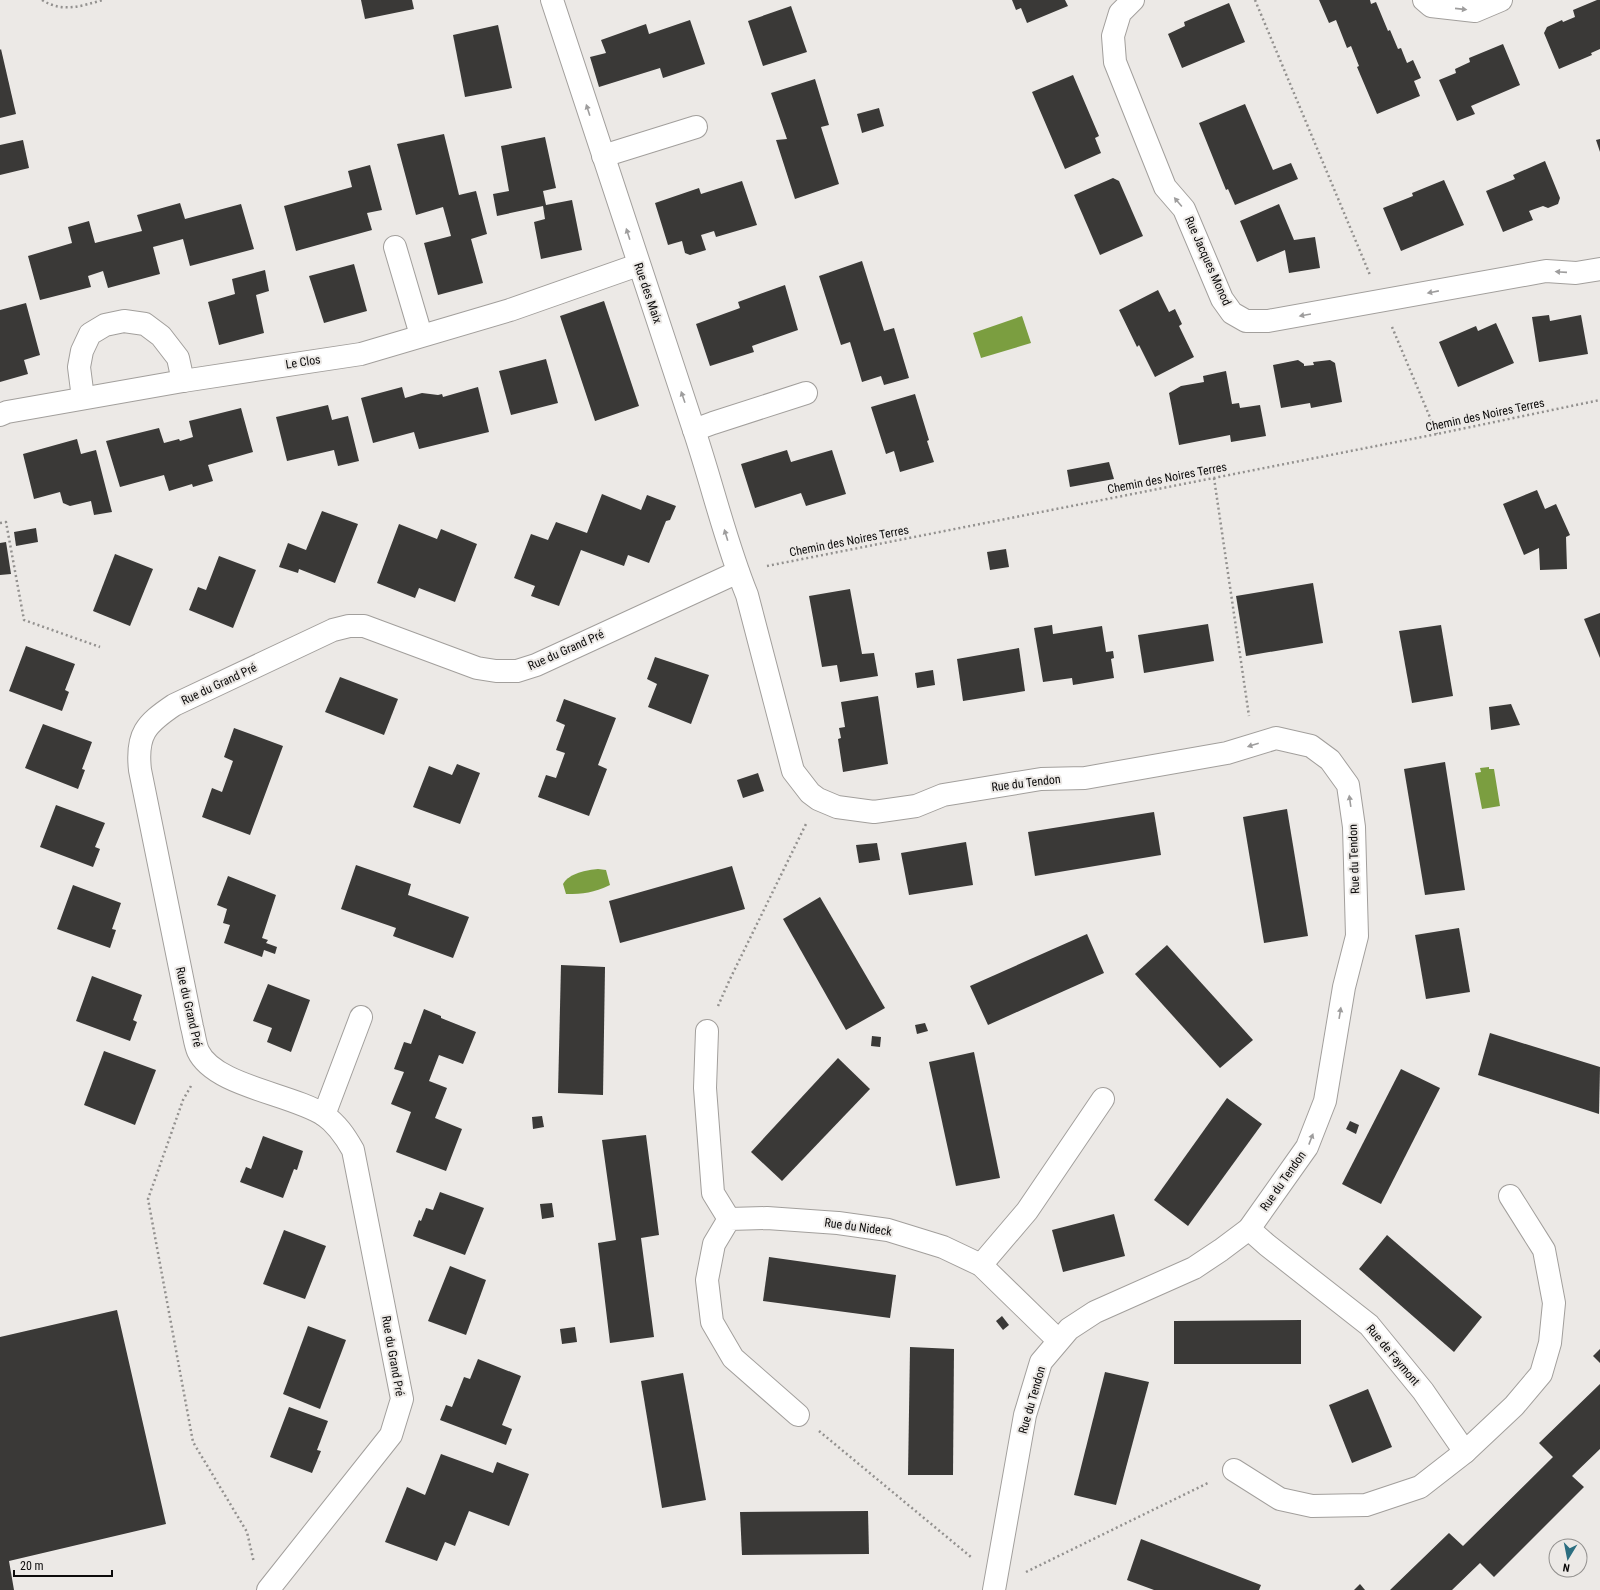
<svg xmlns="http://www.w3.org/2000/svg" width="1600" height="1590" font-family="'Roboto Condensed',sans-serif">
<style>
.water{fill:#7b9e40}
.building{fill:#3a3937}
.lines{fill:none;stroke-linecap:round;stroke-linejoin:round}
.minor-casing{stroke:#a29f9c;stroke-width:24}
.path{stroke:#93918f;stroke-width:2.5;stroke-dasharray:2 3;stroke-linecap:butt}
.minor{stroke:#fff;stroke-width:22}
.oneway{fill:#9e9d9d}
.labels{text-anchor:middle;stroke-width:4;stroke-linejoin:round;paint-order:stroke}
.street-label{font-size:12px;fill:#0c0b0b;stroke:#ece9e6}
</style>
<rect width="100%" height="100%" fill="#ece9e6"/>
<g class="water">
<path d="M 1022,316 L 1031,343 L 981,358 L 973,333 Z"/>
<path d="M 1489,767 L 1489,769 L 1494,769 L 1500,806 L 1482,809 L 1475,773 L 1481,772 L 1480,768 Z"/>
<path d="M 598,869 L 606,870 L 610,885 C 593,893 584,894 566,894 L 563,884 C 569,873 587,870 598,869 Z"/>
</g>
<g class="building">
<path d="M 361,0 L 412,0 L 414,9 L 365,19 Z"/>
<path d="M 1012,0 L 1065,0 L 1068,6 L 1027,23 L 1021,8 L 1016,10 Z"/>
<path d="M 1319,0 L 1370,0 L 1371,4 L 1376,2 L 1388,31 L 1390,30 L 1398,49 L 1401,48 L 1407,63 L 1413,60 L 1421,78 L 1414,81 L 1420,96 L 1377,114 L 1357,67 L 1359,66 L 1351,46 L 1347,48 L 1336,20 L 1329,23 Z"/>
<path d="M 1597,0 L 1600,0 L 1600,49 L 1591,53 L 1592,55 L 1559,69 L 1544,33 L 1547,27 L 1562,20 L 1563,22 L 1575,17 L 1573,10 Z"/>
<path d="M 1229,3 L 1245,42 L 1182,68 L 1168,34 L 1185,26 L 1184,22 Z"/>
<path d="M 791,6 L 807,52 L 763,66 L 748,21 Z"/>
<path d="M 690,20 L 705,64 L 663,78 L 660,68 L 599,87 L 590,57 L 606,53 L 601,40 L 646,24 L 649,34 Z"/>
<path d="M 498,25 L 512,88 L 465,97 L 453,35 Z"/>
<path d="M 1503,44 L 1520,85 L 1471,106 L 1475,114 L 1457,121 L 1439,80 L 1456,73 L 1455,69 L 1470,62 L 1469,58 Z"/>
<path d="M 1,49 L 16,114 L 0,118 L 0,50 Z"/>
<path d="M 1073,75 L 1099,136 L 1095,138 L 1101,153 L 1065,169 L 1032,92 Z"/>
<path d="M 815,79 L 829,125 L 821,127 L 839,184 L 795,199 L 776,140 L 787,139 L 771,93 Z"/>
<path d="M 1245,104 L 1273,170 L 1291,163 L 1298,179 L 1235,205 L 1228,189 L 1226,190 L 1199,123 Z"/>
<path d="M 879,108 L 884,126 L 862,133 L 857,114 Z"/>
<path d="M 444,134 L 459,195 L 476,191 L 487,234 L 471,239 L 483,283 L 438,295 L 424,243 L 451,236 L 443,207 L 416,215 L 397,144 Z"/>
<path d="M 545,137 L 556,188 L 543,191 L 546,205 L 572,200 L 582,250 L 541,259 L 534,222 L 545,219 L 543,206 L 497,216 L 493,194 L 509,191 L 501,146 Z"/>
<path d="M 1600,139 L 1600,152 L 1596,140 Z"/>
<path d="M 23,140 L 29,168 L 0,175 L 0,145 Z"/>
<path d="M 1545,161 L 1560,198 L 1558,204 L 1548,208 L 1543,206 L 1529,211 L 1533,220 L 1503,232 L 1486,191 L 1515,179 L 1513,175 Z"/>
<path d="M 370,165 L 382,210 L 367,213 L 372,230 L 296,251 L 284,206 L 352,187 L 348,171 Z"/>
<path d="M 1113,178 L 1119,181 L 1143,236 L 1100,255 L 1074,195 Z"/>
<path d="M 1444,180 L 1464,225 L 1401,251 L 1383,208 L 1413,196 L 1412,193 Z"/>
<path d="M 742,181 L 757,225 L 716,237 L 714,231 L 701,235 L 706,250 L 690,255 L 685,253 L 682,241 L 668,245 L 655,203 L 699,188 L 701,194 Z"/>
<path d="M 180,203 L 185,219 L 241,204 L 254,249 L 190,266 L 183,239 L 153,247 L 160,274 L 108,288 L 103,271 L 88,276 L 91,287 L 40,300 L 28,256 L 72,243 L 68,227 L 89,221 L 95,243 L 142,231 L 137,215 Z"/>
<path d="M 1279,204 L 1294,240 L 1315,237 L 1320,268 L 1289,273 L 1285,250 L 1257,262 L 1240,221 Z"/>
<path d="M 862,261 L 884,331 L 894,328 L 909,378 L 884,385 L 881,376 L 862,382 L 850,342 L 841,345 L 819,276 Z"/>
<path d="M 354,264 L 367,311 L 324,323 L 309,276 Z"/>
<path d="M 265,270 L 269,291 L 256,295 L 264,333 L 219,345 L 208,302 L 235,294 L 232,279 Z"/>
<path d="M 785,285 L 798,330 L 752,346 L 754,352 L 710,366 L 696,324 L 740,308 L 738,302 Z"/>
<path d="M 1158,290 L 1169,312 L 1175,309 L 1182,324 L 1179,326 L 1194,357 L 1155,377 L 1139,345 L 1137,347 L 1119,310 Z"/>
<path d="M 604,301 L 639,406 L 595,421 L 560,316 Z"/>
<path d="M 26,303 L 40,355 L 24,360 L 28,374 L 0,382 L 0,310 Z"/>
<path d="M 1549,315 L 1550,321 L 1581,315 L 1588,354 L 1539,362 L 1532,317 Z"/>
<path d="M 1496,323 L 1514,363 L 1458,387 L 1439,342 L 1476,326 L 1478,331 Z"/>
<path d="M 546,359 L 558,403 L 511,415 L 499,371 Z"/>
<path d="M 1298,360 L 1304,364 L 1304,366 L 1314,365 L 1313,362 L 1330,360 L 1335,363 L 1342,402 L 1311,408 L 1310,403 L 1281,408 L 1273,365 Z"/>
<path d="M 1226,371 L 1232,404 L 1239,403 L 1240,408 L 1260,405 L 1266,436 L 1231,442 L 1230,435 L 1179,445 L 1169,393 L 1181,386 L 1204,382 L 1203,376 Z"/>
<path d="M 402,387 L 405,398 L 422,393 L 438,395 L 442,394 L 443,397 L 478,387 L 489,432 L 419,449 L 414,432 L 373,443 L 361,398 Z"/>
<path d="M 915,394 L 929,440 L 927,441 L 934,462 L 900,472 L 894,451 L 886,454 L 871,407 Z"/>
<path d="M 328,405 L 332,420 L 348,416 L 359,461 L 338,466 L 334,450 L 287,461 L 276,417 Z"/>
<path d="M 241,408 L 253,452 L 208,465 L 213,481 L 193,487 L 192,484 L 169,491 L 164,475 L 120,487 L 106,441 L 159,428 L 164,443 L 179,439 L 180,441 L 193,437 L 189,421 Z"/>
<path d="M 77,439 L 81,454 L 96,450 L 112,512 L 94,515 L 91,501 L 70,506 L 63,503 L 60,492 L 34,499 L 23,454 Z"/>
<path d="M 787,450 L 791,462 L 832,450 L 846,494 L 806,506 L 801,493 L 755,508 L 741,464 Z"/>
<path d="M 1109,462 L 1114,479 L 1070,487 L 1067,470 Z"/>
<path d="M 1537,490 L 1545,509 L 1556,504 L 1570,535 L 1566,537 L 1567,569 L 1540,570 L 1539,548 L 1524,555 L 1503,504 Z"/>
<path d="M 602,494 L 641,510 L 647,495 L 676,506 L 670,520 L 666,521 L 649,563 L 628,555 L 624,566 L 581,550 L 559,606 L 531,596 L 535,586 L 514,578 L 531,534 L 548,540 L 556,522 L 587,533 Z"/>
<path d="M 322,511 L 358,524 L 335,583 L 299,569 L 298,573 L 279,567 L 288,543 L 306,550 Z"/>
<path d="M 399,524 L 437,539 L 441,529 L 477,544 L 455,602 L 419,588 L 415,598 L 377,583 Z"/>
<path d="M 36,528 L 38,542 L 16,546 L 14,532 Z"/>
<path d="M 6,542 L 11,574 L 0,575 L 0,543 Z"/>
<path d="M 1006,549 L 1009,567 L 990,570 L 987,552 Z"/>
<path d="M 115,554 L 153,569 L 130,626 L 93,611 Z"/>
<path d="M 219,556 L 256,570 L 233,628 L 189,610 L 198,587 L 206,590 Z"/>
<path d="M 1313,583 L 1323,643 L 1246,656 L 1236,596 Z"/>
<path d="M 850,589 L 862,654 L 874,653 L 878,676 L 840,682 L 837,665 L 822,667 L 809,596 Z"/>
<path d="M 1600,613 L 1600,658 L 1584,619 Z"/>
<path d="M 1208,624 L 1214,661 L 1144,673 L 1138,635 Z"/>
<path d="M 1052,625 L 1053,634 L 1102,626 L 1106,652 L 1113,651 L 1114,658 L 1111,659 L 1114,678 L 1073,685 L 1072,678 L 1043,682 L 1034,628 Z"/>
<path d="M 1441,625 L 1453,696 L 1412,703 L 1399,631 Z"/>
<path d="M 26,646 L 75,664 L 65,690 L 69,692 L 62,711 L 9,691 Z"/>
<path d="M 1019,648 L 1025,691 L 963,701 L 957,659 Z"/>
<path d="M 655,657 L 709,675 L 691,724 L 648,707 L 657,684 L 647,679 Z"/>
<path d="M 933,670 L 935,685 L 917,688 L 915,673 Z"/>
<path d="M 340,677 L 398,699 L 384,735 L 325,712 Z"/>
<path d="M 878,696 L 888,764 L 843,772 L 838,739 L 841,738 L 839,728 L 845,727 L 841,702 Z"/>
<path d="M 564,699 L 616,718 L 598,765 L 607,769 L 589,816 L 538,797 L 546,775 L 556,778 L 565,753 L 556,750 L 565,725 L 556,721 Z"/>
<path d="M 1511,704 L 1520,725 L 1491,730 L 1489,707 Z"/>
<path d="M 43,724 L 92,742 L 82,769 L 85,770 L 78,789 L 25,768 Z"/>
<path d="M 234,728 L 283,746 L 250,835 L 202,817 L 212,788 L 222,792 L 233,761 L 224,757 Z"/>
<path d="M 1445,762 L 1465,890 L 1425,895 L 1404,769 Z"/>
<path d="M 457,764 L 480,773 L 460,824 L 413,807 L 429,766 L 452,775 Z"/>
<path d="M 758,773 L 764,791 L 743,798 L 737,780 Z"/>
<path d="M 56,805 L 105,823 L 95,847 L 100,849 L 93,867 L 40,847 Z"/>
<path d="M 1287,809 L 1308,936 L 1264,943 L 1243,817 Z"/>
<path d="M 1154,812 L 1161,855 L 1035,876 L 1028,832 Z"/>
<path d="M 966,842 L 973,885 L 909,895 L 901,853 Z"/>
<path d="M 877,843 L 880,860 L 859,863 L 856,845 Z"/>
<path d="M 356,865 L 411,884 L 408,895 L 469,917 L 453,958 L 393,936 L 396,928 L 341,909 Z"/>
<path d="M 732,866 L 745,909 L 620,943 L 609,901 Z"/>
<path d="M 228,876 L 276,895 L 262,938 L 268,940 L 266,943 L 277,947 L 275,954 L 264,950 L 262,957 L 224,943 L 230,925 L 223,923 L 227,909 L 217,905 Z"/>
<path d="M 73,885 L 121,903 L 112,929 L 116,930 L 110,948 L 57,929 Z"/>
<path d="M 820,897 L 885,1008 L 846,1030 L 783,919 Z"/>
<path d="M 1459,928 L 1470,992 L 1426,999 L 1415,935 Z"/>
<path d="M 1087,934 L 1104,973 L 988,1025 L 970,986 Z"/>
<path d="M 1167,945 L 1253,1040 L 1220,1068 L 1135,974 Z"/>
<path d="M 561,965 L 605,967 L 603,1095 L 558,1093 Z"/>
<path d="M 92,976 L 142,995 L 133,1020 L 137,1022 L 130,1041 L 76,1021 Z"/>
<path d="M 268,984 L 310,1000 L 291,1052 L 267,1042 L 272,1028 L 253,1021 Z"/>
<path d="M 424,1009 L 441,1016 L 441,1018 L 476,1032 L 463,1064 L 439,1055 L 429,1081 L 447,1088 L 435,1118 L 462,1129 L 446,1171 L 396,1152 L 411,1112 L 391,1104 L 404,1072 L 394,1069 L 404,1042 L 411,1044 Z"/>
<path d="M 925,1023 L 928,1031 L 917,1034 L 915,1025 Z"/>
<path d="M 1490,1033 L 1600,1067 L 1599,1114 L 1478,1075 Z"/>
<path d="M 872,1036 L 881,1037 L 880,1047 L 871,1046 Z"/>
<path d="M 104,1051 L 156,1070 L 135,1125 L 84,1105 Z"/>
<path d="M 974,1052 L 1000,1178 L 956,1186 L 929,1062 Z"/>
<path d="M 838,1058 L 870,1089 L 782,1181 L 751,1152 Z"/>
<path d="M 1401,1069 L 1440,1088 L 1381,1204 L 1342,1184 Z"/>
<path d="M 1227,1098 L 1262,1124 L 1188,1226 L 1154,1200 Z"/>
<path d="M 542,1116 L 544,1127 L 533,1129 L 532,1117 Z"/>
<path d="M 1350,1121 L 1359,1125 L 1356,1134 L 1346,1129 Z"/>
<path d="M 646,1135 L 659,1235 L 641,1238 L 654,1337 L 610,1343 L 598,1243 L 616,1240 L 602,1140 Z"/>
<path d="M 263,1136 L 303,1151 L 297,1170 L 294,1169 L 283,1198 L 240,1182 L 246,1167 L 251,1169 Z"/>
<path d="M 440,1192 L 484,1208 L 465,1255 L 413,1236 L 419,1220 L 421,1221 L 426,1208 L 433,1210 Z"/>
<path d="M 552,1203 L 554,1217 L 542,1219 L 540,1204 Z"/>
<path d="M 1114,1214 L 1125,1256 L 1063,1272 L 1052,1230 Z"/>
<path d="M 284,1230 L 326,1246 L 305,1299 L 263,1284 Z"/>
<path d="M 1387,1235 L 1482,1317 L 1454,1352 L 1359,1269 Z"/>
<path d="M 769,1257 L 896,1275 L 890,1318 L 763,1301 Z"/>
<path d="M 450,1266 L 486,1280 L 466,1335 L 428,1321 Z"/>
<path d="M 117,1310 L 166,1524 L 9,1561 L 14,1590 L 0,1590 L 0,1337 Z"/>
<path d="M 1002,1316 L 1009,1325 L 1003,1330 L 996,1321 Z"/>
<path d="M 1301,1320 L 1301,1364 L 1174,1364 L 1174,1321 Z"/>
<path d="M 308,1326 L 346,1340 L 320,1409 L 283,1394 Z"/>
<path d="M 575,1327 L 577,1342 L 562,1344 L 560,1329 Z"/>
<path d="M 910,1347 L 954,1349 L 953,1475 L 908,1475 Z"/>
<path d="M 1600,1349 L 1600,1363 L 1593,1356 Z"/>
<path d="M 478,1359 L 521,1376 L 502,1425 L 512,1429 L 506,1445 L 440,1420 L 446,1405 L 452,1407 L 464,1377 L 470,1379 Z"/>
<path d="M 1105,1372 L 1149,1382 L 1116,1505 L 1074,1495 Z"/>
<path d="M 683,1373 L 706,1500 L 662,1508 L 641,1381 Z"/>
<path d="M 1600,1384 L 1600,1449 L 1572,1476 L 1584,1487 L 1494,1577 L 1480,1563 L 1452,1590 L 1390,1590 L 1449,1533 L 1463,1546 L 1553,1457 L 1539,1443 Z"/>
<path d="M 1368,1389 L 1392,1447 L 1352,1463 L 1329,1405 Z"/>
<path d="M 289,1407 L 328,1421 L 317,1450 L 321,1451 L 312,1473 L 270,1457 Z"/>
<path d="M 441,1454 L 493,1473 L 497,1462 L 529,1474 L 509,1526 L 469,1511 L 455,1546 L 445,1542 L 437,1561 L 385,1542 L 407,1487 L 425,1495 Z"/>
<path d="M 868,1511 L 869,1554 L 742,1555 L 740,1512 Z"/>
<path d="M 1141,1539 L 1261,1585 L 1259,1590 L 1154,1590 L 1127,1580 Z"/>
<path d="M 1360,1584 L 1365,1590 L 1354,1590 Z"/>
</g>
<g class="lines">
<defs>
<g id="minor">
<path d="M 552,0 C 599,143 646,285 693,427 C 712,483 725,541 747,595 L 793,771 L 810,793 L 818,799 L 837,807 L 874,812 L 916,806 L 943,795 L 1041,779 L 1085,778 L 1227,753 L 1276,738 L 1311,746 L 1330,760 L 1348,785 L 1354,827 L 1357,936 L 1344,987 L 1325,1101 L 1307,1147 L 1249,1229 L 1221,1250 L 1194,1268 L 1095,1312 L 1069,1329 L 1041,1362 L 1025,1415 L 994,1590"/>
<path d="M 1133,0 L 1120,13 L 1113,36 L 1115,62 L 1165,187 L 1184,209 L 1222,299 L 1232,313 L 1246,321 L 1268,321 L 1546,271 L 1576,273 L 1600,269"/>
<path d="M 1424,0 L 1431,6 L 1475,11 L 1501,0"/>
<path d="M 603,156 L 696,127"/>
<path d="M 395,247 L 421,335"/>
<path d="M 83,398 L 79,367 L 82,351 L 90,334 L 105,325 L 124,321 L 145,324 L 161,336 L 178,358 L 183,381"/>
<path d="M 0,415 L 7,412 L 183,381 L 361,354 L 510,310 L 638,265"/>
<path d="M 694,430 L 713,423 L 806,393"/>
<path d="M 707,1031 L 705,1088 L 713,1193 L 729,1219"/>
<path d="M 324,1115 L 361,1017"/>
<path d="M 981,1265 L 1027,1211 L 1103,1099"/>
<path d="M 798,1415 L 733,1358 L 712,1322 L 707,1280 L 714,1244 L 729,1219 L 767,1218 L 838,1223 L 888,1230 L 943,1247 L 981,1265 L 1058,1340"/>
<path d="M 1465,1452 L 1514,1406 L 1541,1374 L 1550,1343 L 1554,1303 L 1544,1250 L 1510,1196"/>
<path d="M 1234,1470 L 1280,1499 L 1312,1506 L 1366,1505 L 1420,1487 L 1465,1452 L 1423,1391 L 1369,1325 L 1267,1245 L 1249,1229"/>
<path d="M 268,1590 L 391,1435 L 402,1399 L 353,1150 C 345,1136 337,1124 324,1115 C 292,1094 214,1086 198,1051 C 195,1044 194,1034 192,1027 L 140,770 C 136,734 146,724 174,705 L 333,630 L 349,626 L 364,626 L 477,668 L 496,671 L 517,671 L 536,665 L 738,572"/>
</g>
</defs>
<use href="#minor" class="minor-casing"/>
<g class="path">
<path d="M 42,0 C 63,13 81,6 103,0"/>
<path d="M 1255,0 L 1370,275"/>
<path d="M 1392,327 L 1437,434"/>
<path d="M 1214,478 L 1249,716"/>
<path d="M 0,523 L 6,522 L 24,620 L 100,647"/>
<path d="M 767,566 L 1437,434 L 1600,400"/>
<path d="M 718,1006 L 730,979 L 806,824"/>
<path d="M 191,1086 L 183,1100 L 148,1199 L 193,1442 L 247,1532 L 254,1563"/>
<path d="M 819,1431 L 971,1557"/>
<path d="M 1026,1572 L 1210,1482"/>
</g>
<use href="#minor" class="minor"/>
</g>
<defs><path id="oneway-solid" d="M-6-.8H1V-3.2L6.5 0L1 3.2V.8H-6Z"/></defs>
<g class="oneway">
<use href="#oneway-solid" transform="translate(1461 9) rotate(6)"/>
<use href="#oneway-solid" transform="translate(588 110) rotate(-108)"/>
<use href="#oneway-solid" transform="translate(1178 202) rotate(-130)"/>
<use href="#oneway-solid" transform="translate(628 234) rotate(-108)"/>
<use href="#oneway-solid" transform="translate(1561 272) rotate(-176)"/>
<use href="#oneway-solid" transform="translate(1433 292) rotate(169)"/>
<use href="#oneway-solid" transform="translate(1305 315) rotate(170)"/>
<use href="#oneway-solid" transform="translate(683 397) rotate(-109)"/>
<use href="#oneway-solid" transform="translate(726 535) rotate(-107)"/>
<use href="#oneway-solid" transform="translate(1253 745) rotate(163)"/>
<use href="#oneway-solid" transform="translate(1350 801) rotate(-98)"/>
<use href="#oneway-solid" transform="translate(1340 1013) rotate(-81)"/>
<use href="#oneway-solid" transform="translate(1311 1139) rotate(-69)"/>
</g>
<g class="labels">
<g class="street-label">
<text transform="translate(1208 261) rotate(66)" y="4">Rue Jacques Monod</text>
<text transform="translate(648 293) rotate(71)" y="4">Rue des Maix</text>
<text transform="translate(303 362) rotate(-9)" y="4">Le Clos</text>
<text transform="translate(1485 415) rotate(-12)" y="4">Chemin des Noires Terres</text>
<text transform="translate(1167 478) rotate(-11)" y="4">Chemin des Noires Terres</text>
<text transform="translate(849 541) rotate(-11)" y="4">Chemin des Noires Terres</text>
<text transform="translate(566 650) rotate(-24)" y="4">Rue du Grand Pré</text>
<text transform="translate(219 684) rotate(-25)" y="4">Rue du Grand Pré</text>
<text transform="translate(1026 783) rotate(-7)" y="4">Rue du Tendon</text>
<text transform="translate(1354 859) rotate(-92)" y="4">Rue du Tendon</text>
<text transform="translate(189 1007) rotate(77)" y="4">Rue du Grand Pré</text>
<text transform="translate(1283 1181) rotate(-55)" y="4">Rue du Tendon</text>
<text transform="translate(858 1227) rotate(8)" y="4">Rue du Nideck</text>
<text transform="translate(1393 1355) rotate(50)" y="4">Rue de Faymont</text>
<text transform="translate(393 1356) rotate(80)" y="4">Rue du Grand Pré</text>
<text transform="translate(1032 1400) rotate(-74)" y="4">Rue du Tendon</text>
</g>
</g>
<g transform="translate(1568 1558) rotate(190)"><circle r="19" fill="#ece9e6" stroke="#92908e"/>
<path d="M0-3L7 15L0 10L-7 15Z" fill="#2c6e80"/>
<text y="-6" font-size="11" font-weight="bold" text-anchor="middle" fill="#0c0b0b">N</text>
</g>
<path d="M14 1570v6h98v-6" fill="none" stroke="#0c0b0b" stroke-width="2"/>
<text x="20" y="1570" font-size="12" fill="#0c0b0b" stroke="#ece9e6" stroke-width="3" paint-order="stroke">20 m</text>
</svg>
